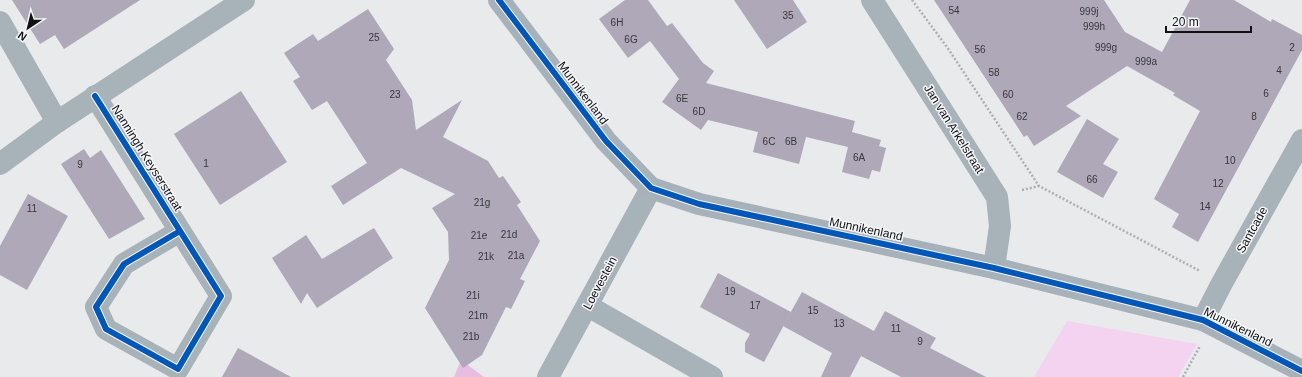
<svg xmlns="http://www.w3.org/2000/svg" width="1302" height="377" font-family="Arial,sans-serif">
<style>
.green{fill:#f4d3f0}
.forest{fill:#e7bde2}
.building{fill:#aea8b8}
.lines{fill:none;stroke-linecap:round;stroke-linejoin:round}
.path{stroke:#abb0b5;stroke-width:2.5;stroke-dasharray:2 2;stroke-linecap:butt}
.street{stroke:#a8b2b9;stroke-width:22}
.secondary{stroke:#a7b1b9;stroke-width:22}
.cycleway-casing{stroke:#f5f6fa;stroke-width:8}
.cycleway{stroke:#0057b8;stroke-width:6}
.labels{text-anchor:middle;stroke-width:3;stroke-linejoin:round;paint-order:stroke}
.number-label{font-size:10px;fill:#38373c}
.street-label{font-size:12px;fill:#101112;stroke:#f5f6fa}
</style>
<rect width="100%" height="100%" fill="#e8eaec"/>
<path class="green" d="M 1067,321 L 1197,344 L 1178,377 L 1034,377 Z"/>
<path class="forest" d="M 461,360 L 484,377 L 454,377 Z"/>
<g class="building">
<path d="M 12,0 L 140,0 L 64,49 L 55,35 L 40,44 Z"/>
<path d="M 625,0 L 648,0 L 667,26 L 672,23 L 703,63 L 714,71 L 706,83 L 855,121 L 852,132 L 881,140 L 879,146 L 886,148 L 880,172 L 872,170 L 869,179 L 842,172 L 848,147 L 806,137 L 799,164 L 753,152 L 758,132 L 708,120 L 701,130 L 662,102 L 679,79 L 650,41 L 628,58 L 599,19 Z"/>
<path d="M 734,0 L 793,0 L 807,22 L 767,49 Z"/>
<path d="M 934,0 L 1104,0 L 1125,32 L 1162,52 L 1190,0 L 1234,0 L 1271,22 L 1272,19 L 1302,35 L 1302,50 L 1198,242 L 1172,227 L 1179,214 L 1154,199 L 1200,111 L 1173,95 L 1175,93 L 1127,66 L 1066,106 L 1081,116 L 1034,146 L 1027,135 L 1024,137 Z"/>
<path d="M 368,9 L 394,49 L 386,60 L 412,100 L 416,130 L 462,100 L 443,137 L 488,161 L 499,178 L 503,176 L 521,202 L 517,205 L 540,241 L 520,279 L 525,281 L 511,309 L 506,307 L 482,355 L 463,368 L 425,308 L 449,260 L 448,232 L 432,208 L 455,194 L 401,168 L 343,205 L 331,186 L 367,163 L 327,101 L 312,110 L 293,81 L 300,77 L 284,53 L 313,34 L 318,41 Z"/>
<path d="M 241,91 L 287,162 L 220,205 L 174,134 Z"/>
<path d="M 1087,119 L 1119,139 L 1103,164 L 1118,172 L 1103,198 L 1057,172 Z"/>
<path d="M 84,149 L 90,158 L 101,150 L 145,219 L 109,239 L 61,164 Z"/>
<path d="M 28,194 L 68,216 L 27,290 L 0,275 L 0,246 Z"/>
<path d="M 374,228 L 393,258 L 317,308 L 307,293 L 301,304 L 272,258 L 306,235 L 322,259 Z"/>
<path d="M 718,273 L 791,312 L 764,362 L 745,352 L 745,343 L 750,334 L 700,307 Z"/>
<path d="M 802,292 L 874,331 L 885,311 L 936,338 L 930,348 L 986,377 L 901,377 L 861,356 L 850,377 L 821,377 L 832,353 L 783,326 Z"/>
<path d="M 238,348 L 291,377 L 222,377 Z"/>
</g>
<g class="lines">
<g class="path">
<path d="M 912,0 L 947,47 L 1039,186 L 1200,271"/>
<path d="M 1022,190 L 1039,186"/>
<path d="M 1183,377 L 1200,346"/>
</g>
<g class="street">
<path d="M 872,0 L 997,197 L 1000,226 L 994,268"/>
<path d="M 0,22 L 57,122"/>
<path d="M 95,96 L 221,296 L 178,369 L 106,329 L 96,307 L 124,264 L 180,231"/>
<path d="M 0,164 L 57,122 L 244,0"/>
<path d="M 588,306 L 712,377"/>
<path d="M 1203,320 L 1222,283 L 1302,140"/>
<path d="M 548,377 L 651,188"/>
</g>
<path class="secondary" d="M 499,0 L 606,141 L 651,188 L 699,204 L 994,268 L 1203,320 L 1302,371"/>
<defs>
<g id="cycleway">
<path d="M 499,0 L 606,141 L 651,188 L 699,204 L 994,268 L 1203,320 L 1302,371"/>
<path d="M 95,96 L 221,296 L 178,369 L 106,329 L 96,307 L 124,264 L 180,231"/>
</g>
</defs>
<use href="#cycleway" class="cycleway-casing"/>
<use href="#cycleway" class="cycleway"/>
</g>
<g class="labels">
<g class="number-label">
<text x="954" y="14">54</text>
<text x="1089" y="15">999j</text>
<text x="788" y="19">35</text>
<text x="617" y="26">6H</text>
<text x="1094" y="30">999h</text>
<text x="374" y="41">25</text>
<text x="631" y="43">6G</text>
<text x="1106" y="51">999g</text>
<text x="1292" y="51">2</text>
<text x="980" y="53">56</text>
<text x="1146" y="65">999a</text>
<text x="1279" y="74">4</text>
<text x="994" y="76">58</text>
<text x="1266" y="97">6</text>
<text x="395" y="98">23</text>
<text x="1008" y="98">60</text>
<text x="682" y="102">6E</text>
<text x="699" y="115">6D</text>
<text x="1022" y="120">62</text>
<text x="1254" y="120">8</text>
<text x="769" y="145">6C</text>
<text x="791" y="145">6B</text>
<text x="859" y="161">6A</text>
<text x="1230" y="164">10</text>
<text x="206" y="167">1</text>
<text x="80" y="168">9</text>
<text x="1092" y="183">66</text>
<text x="1218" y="187">12</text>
<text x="482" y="206">21g</text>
<text x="1205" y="210">14</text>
<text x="32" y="212">11</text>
<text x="509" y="238">21d</text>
<text x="479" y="239">21e</text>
<text x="516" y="259">21a</text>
<text x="486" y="260">21k</text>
<text x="730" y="295">19</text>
<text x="473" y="299">21i</text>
<text x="755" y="309">17</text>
<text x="813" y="314">15</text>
<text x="478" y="319">21m</text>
<text x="839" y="327">13</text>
<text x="896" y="332">11</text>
<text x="471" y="340">21b</text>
<text x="920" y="345">9</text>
</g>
<g class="street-label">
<text transform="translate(583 93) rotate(53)" y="4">Munnikenland</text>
<text transform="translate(954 129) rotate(58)" y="4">Jan van Arkelstraat</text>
<text transform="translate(147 158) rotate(58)" y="4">Nanningh Keyserstraat</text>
<text transform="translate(866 229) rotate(12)" y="4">Munnikenland</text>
<text transform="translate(1252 230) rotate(-61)" y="4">Santcade</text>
<text transform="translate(600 283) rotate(-62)" y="4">Loevestein</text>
<text transform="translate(1238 327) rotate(26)" y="4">Munnikenland</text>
</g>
</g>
<g transform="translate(28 28) rotate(215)" stroke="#f5f6fa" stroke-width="3" paint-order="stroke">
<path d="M0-3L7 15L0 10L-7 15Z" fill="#101112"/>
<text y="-6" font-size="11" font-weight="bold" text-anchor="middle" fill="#101112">N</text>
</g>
<path d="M1166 26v6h85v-6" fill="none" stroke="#101112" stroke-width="2"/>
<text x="1172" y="26" font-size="12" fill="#101112" stroke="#f5f6fa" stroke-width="3" paint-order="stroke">20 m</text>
</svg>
